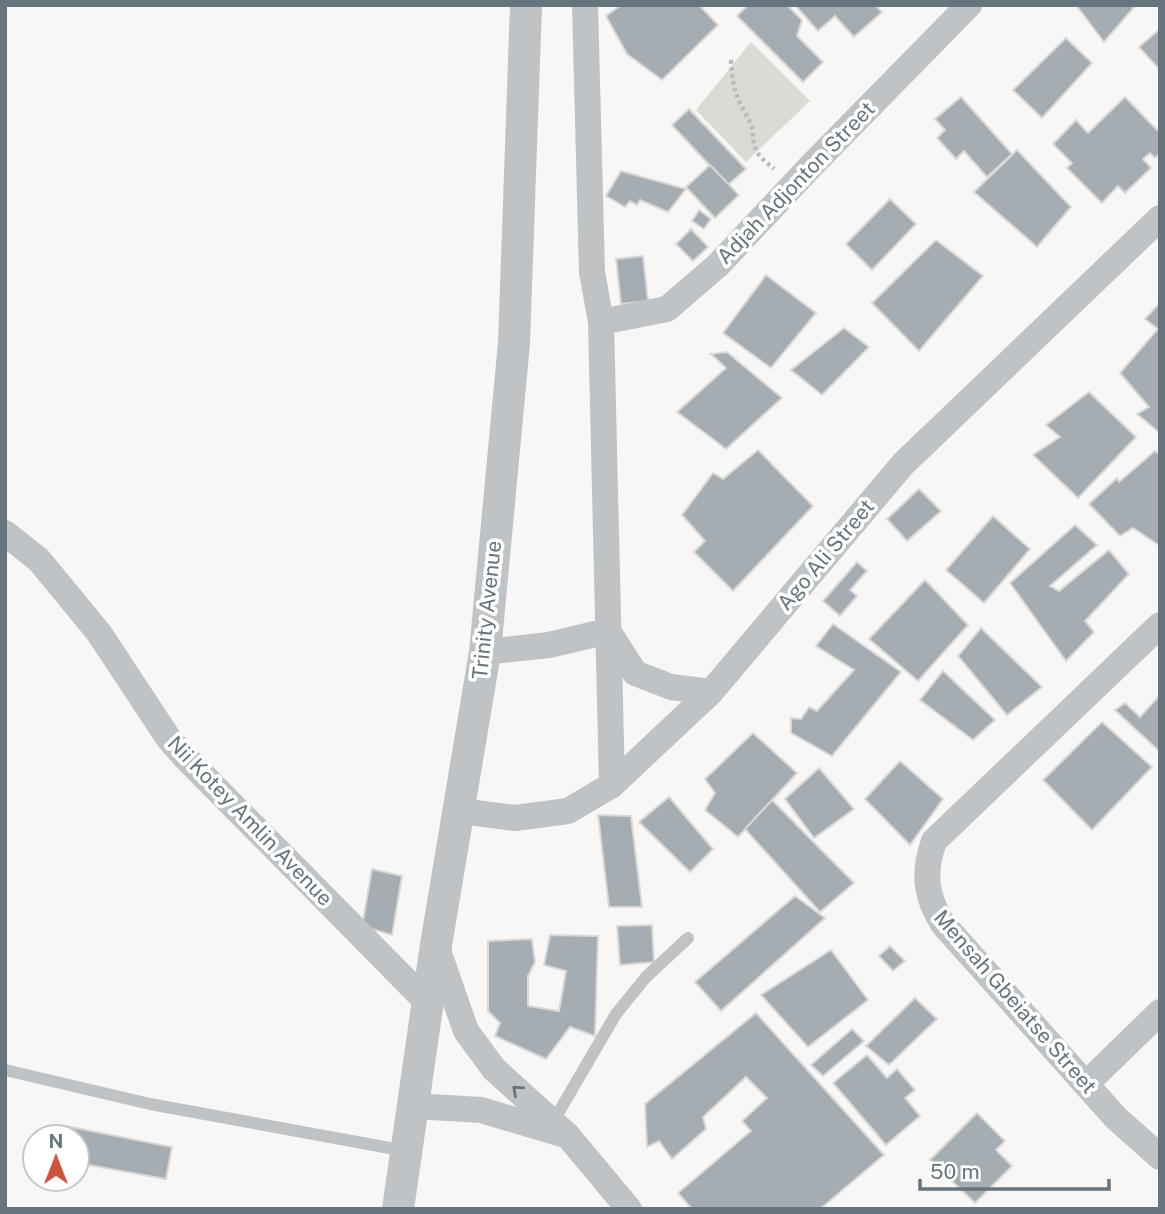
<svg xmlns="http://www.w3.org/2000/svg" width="1165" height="1214" font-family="'Public Sans',sans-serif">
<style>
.green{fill:#d8dcd5}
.building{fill:#a5adb2;stroke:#d9d9d8;stroke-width:2}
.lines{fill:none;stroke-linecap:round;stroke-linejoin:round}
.path{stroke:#b9bcbe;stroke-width:4.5;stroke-dasharray:3.5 3.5;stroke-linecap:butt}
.service{stroke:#bfc3c6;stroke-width:12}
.minor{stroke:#bfc3c6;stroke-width:26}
.tertiary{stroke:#bfc3c6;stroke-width:32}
.oneway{stroke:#66757d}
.labels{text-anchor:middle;stroke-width:7;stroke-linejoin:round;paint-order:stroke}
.street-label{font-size:21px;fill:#66757d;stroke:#fff}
</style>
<rect width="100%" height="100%" fill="#f8f7f5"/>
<path class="green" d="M 751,42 L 810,101 L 746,162 L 696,110 Z"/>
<g class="building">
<path d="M 621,5 L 699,5 L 718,25 L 662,80 L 627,54 L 606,16 Z"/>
<path d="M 748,5 L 787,5 L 802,20 L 797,36 L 823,62 L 803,82 L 737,16 Z"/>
<path d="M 795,5 L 875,5 L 882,12 L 854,37 L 835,16 L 818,31 Z"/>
<path d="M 1076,5 L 1136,5 L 1104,42 Z"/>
<path d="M 1160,29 L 1160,66 L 1158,68 L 1139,47 Z"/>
<path d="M 1066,38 L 1092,63 L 1042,118 L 1013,90 Z"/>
<path d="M 961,97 L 1012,154 L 987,177 L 964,151 L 956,159 L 937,138 L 945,130 L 935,119 Z"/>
<path d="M 1125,97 L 1160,133 L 1160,153 L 1155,158 L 1150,153 L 1143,159 L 1151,168 L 1125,193 L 1118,186 L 1102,203 L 1067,168 L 1072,163 L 1053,144 L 1076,120 L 1088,133 Z"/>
<path d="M 689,109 L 746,169 L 728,185 L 672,125 Z"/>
<path d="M 1017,150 L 1071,207 L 1037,247 L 974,192 Z"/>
<path d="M 710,165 L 739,195 L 715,218 L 686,187 Z"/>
<path d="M 621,171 L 686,189 L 668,212 L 640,200 L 637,205 L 630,201 L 625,207 L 606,196 Z"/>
<path d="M 890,199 L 916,224 L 872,270 L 846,244 Z"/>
<path d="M 699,210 L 711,219 L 704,229 L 692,221 Z"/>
<path d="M 691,229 L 708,247 L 693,261 L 676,244 Z"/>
<path d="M 936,240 L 983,276 L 919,351 L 872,303 Z"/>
<path d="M 643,256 L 648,301 L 621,304 L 616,259 Z"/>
<path d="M 766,275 L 816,313 L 771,368 L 723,333 Z"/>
<path d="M 1160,303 L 1160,433 L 1137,414 L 1149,407 L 1120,373 L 1158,329 L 1145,319 Z"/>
<path d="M 844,328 L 869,347 L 822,395 L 791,370 Z"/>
<path d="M 727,352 L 782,398 L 726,449 L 677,412 L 726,368 L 711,354 Z"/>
<path d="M 1089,392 L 1136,437 L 1078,498 L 1033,455 L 1060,437 L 1046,425 Z"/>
<path d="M 758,450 L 813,506 L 733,591 L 694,552 L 705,541 L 682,515 L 713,473 L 723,479 Z"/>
<path d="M 1155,451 L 1160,455 L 1160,546 L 1133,528 L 1120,536 L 1089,504 L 1117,478 L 1119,482 Z"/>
<path d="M 919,489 L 941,511 L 907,541 L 887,519 Z"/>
<path d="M 993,516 L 1030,549 L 984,603 L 946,570 Z"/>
<path d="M 1075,525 L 1097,545 L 1050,586 L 1059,591 L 1109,550 L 1129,574 L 1085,621 L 1094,632 L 1066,661 L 1010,583 Z"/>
<path d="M 857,562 L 867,571 L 850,590 L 857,596 L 840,616 L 823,601 Z"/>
<path d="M 925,580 L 968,625 L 918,681 L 869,639 Z"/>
<path d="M 833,624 L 901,672 L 832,756 L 791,733 L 791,718 L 801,719 L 809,707 L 817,711 L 854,670 L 816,646 Z"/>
<path d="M 981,628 L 1042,687 L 1007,715 L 958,656 Z"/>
<path d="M 943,671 L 995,720 L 973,740 L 920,700 Z"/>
<path d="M 1160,695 L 1160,752 L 1115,710 L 1125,703 L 1140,717 Z"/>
<path d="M 1102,722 L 1152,767 L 1092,830 L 1043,780 Z"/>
<path d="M 753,733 L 797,773 L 738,837 L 705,810 L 715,793 L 705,779 Z"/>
<path d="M 900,761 L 943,799 L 910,845 L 865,799 Z"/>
<path d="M 819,768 L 854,809 L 814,838 L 785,799 Z"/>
<path d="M 669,797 L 713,849 L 690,872 L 639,822 Z"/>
<path d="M 772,800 L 854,883 L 820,912 L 745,829 Z"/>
<path d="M 598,815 L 631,816 L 642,907 L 609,907 Z"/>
<path d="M 372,869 L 402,876 L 392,935 L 362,926 Z"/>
<path d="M 795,896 L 825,918 L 721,1011 L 695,982 Z"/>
<path d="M 652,925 L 654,962 L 620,965 L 617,926 Z"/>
<path d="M 550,935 L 598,936 L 595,1036 L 570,1027 L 546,1059 L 495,1036 L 500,1023 L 488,1011 L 488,941 L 532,939 L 535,962 L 528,976 L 528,1006 L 559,1011 L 566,971 L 544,965 Z"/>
<path d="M 890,946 L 905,961 L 893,971 L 879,956 Z"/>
<path d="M 831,950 L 868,1000 L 808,1047 L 761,995 Z"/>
<path d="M 915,998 L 937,1019 L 889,1065 L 866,1046 Z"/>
<path d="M 756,1013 L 884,1155 L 820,1209 L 692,1209 L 678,1193 L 751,1131 L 742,1121 L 767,1098 L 746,1077 L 703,1117 L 706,1129 L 672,1159 L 659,1141 L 647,1147 L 645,1104 Z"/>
<path d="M 852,1029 L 864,1041 L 823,1076 L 811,1065 Z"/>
<path d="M 867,1055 L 887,1078 L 897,1069 L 915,1090 L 905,1098 L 920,1116 L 886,1145 L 833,1083 Z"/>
<path d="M 977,1113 L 1005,1141 L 996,1150 L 1012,1166 L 975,1203 L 930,1160 Z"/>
<path d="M 66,1126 L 172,1147 L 166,1179 L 77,1163 L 77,1137 L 63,1137 Z"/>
</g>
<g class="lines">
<path class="path" d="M 731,60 C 733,92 736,96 750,122 C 754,129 752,136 754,144 C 756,155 766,162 774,169"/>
<g class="service">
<path d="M 5,1070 L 150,1104 L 406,1151"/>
<path d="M 553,1122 L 616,1014 L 646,977 L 688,938"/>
</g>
<g class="minor">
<path d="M 585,5 L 592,272 L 601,322 L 612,785"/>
<path d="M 601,322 L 667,309 L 718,265 L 811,166 L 969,5"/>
<path d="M 5,533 L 39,560 L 99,633 L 169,739 L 184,756 L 428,1003"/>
<path d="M 1160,625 L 934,841 C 923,873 925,895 943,924 L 1116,1118 L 1160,1157"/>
<path d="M 485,652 L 549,645 L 608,631 L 635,673 L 671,687 L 711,692"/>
<path d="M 460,811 L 515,818 L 568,811 L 612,785 L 711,692 L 903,464 L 1160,218"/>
<path d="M 436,945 L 466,1031 L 494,1069 L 568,1136 L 629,1209"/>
<path d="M 1086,1084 L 1160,1012"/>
<path d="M 414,1106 L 481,1110 L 562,1134"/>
</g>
<path class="tertiary" d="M 398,1209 L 436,945 L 485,652 L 514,343 L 526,5"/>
</g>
<defs><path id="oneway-chevron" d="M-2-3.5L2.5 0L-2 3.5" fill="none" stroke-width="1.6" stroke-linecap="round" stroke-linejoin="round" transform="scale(1.75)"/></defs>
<use class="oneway" href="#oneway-chevron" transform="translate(517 1090) rotate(-138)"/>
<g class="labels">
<g class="street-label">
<text transform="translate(796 183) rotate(-46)" y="7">Adjah Adjonton Street</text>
<text transform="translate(826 555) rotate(-50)" y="7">Ago Ali Street</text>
<text transform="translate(487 610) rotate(-84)" y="7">Trinity Avenue</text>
<text transform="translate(250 821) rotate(46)" y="7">Nii Kotey Amlin Avenue</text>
<text transform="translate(1015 1002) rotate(49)" y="7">Mensah Gbeiatse Street</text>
</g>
</g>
<rect width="1165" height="1214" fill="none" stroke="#66757d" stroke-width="14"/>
<g transform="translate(56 1158)"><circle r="33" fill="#ffffff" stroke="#c2c8cb" stroke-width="2"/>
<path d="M0-5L12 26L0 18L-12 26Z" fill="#cf543e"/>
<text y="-10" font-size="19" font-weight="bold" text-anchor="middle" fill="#66757d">N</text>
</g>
<path d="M920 1179v10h189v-10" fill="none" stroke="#66757d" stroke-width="3.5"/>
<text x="930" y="1179" font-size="21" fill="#66757d" stroke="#ffffff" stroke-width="5" paint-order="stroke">50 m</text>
</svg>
